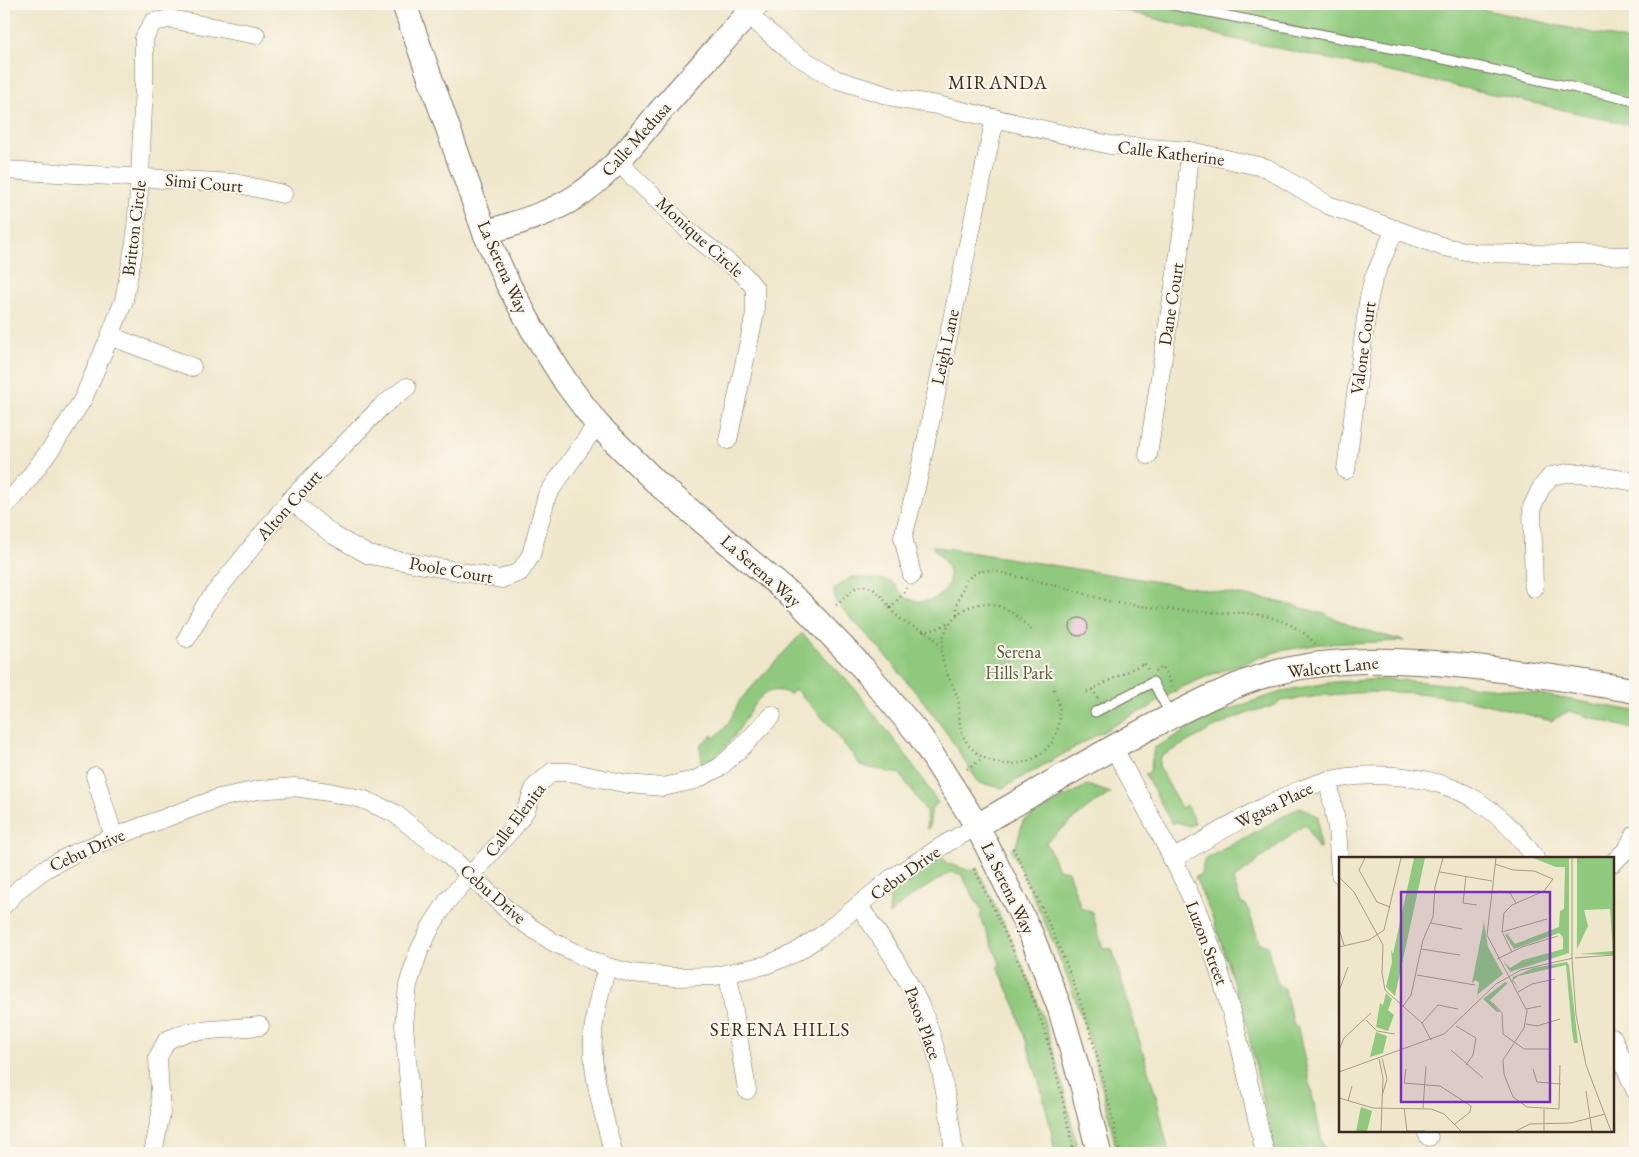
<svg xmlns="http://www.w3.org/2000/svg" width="1639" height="1157" font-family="'EB Garamond',serif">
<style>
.green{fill:#8fc97d;stroke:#657a4e}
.building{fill:#e6aed8}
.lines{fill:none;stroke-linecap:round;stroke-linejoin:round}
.lane-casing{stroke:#7a6c5b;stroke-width:11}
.street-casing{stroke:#7a6c5b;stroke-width:19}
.secondary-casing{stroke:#7a6c5b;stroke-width:26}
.path{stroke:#7a6c5b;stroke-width:2.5;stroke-dasharray:1 4;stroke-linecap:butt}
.lane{stroke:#fff;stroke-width:9}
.street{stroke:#fff;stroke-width:18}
.secondary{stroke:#fff;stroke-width:24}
.labels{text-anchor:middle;stroke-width:4;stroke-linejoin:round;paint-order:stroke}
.street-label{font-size:18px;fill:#3b2a1e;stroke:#fbf7ec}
.park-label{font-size:18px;fill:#545a3a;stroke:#fbf7ec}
.neighbourhood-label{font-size:19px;letter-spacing:1px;fill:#3b2a1e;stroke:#fbf7ec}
.inset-road{fill:none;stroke:#a79b86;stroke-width:1}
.view{fill:#7b2cbf;fill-opacity:0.15;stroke:#7b2cbf;stroke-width:2.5}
.inset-edge{fill:none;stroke:#3b2a1e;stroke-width:2.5}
</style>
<rect width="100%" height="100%" fill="#fbf7ec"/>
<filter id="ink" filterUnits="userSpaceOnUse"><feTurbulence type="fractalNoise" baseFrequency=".02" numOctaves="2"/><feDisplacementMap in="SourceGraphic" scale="10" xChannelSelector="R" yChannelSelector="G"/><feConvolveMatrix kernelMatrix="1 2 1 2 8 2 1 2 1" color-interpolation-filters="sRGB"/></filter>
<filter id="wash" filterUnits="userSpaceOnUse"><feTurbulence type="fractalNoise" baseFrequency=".0096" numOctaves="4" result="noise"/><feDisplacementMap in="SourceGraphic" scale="20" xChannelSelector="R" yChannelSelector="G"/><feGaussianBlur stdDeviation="1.12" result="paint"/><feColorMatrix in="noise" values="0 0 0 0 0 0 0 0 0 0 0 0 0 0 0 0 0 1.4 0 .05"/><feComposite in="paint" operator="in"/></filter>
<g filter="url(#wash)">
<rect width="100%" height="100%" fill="#efe7cb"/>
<g class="green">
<path d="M 1072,4 L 1458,4 L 1635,42 L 1635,126 L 1498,95 L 1230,38 L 1122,10 Z"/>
<path d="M 932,546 L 1271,600 L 1325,614 L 1354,627 L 1404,641 L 1321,644 L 1279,651 L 1210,675 L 1180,688 L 1148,708 L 1127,718 L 1003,788 L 979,783 L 948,735 L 926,705 L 879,648 L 835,601 L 834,589 L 852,577 C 860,578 884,579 891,582 C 897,585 901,595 907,598 C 922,606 940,600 947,586 C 955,570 942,558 932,546 Z"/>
<path d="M 802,633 L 854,688 L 909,759 L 938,803 L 932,807 L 929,828 L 927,829 L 926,811 L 900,774 L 861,766 L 831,727 L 795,689 L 791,694 C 760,681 753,709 739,729 C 729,744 718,757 702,764 L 700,745 L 712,735 L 714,738 L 725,728 L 732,717 L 740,700 Z"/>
<path d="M 1388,679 L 1514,690 L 1635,711 L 1635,730 L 1569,711 L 1551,721 C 1498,706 1443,692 1388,692 C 1352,692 1317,696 1281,701 C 1274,708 1262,708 1252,712 C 1220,722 1190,741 1160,757 L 1159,766 L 1181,808 L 1187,805 L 1195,823 L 1190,826 L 1176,822 L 1172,824 L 1145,774 L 1150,772 L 1154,748 L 1218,713 L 1287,690 L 1334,682 Z"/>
<path d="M 1087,785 L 1111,793 L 1089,807 L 1046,842 L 1058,869 L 1068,871 L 1081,908 L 1092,912 L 1103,948 L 1112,949 L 1156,1096 L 1169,1153 L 1117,1153 C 1105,1096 1091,1039 1070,985 C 1053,938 1032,894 1011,849 L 1016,846 L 1023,821 Z"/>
<path d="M 1300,807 L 1318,816 L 1320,848 L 1318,848 L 1307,826 L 1303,826 L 1233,880 L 1241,903 L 1247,906 L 1259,942 L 1267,946 L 1278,985 L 1284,988 L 1294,1026 L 1298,1028 L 1323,1146 L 1329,1153 L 1275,1153 L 1245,1019 L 1214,921 L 1195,877 L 1201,874 L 1204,860 Z"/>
<path d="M 942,857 L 946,863 L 971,871 L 977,868 C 1002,919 1027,970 1045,1024 C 1059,1067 1069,1110 1078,1153 L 1055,1153 C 1048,1105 1032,1059 1017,1014 L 1017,1009 L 998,968 L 1000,963 L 980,917 L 982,911 L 961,874 L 950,872 L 909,898 L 889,915 L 890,900 L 887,896 Z"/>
</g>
<g id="blocks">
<circle class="building" cx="1079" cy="627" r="9"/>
</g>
</g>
<g filter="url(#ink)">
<use href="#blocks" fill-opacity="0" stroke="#7a6c5b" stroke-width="1"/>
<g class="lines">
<defs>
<g id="lane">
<path d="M 1168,4 L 1421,54 L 1635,101"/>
<path d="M 1095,712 L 1153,682 L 1171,716"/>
</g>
<g id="street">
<path d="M 748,14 L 788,50 L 835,79 L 899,99 L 937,105 L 1110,145 L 1190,151 L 1267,168 L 1328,205 L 1444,247 L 1476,253 L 1635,256"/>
<path d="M 618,162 L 692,234 L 743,274 L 755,288 L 755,313 L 728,440"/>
<path d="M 4,170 L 235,183 L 283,194"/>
<path d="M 110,336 L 192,367"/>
<path d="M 1148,455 L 1184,221 L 1190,151"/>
<path d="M 1346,470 L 1368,303 L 1373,280 L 1395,229"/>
<path d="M 290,500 L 333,535 L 369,555 L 501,579 L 520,572 L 531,555 L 547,495 L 597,424"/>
<path d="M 4,507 L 26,482 L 53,446 L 83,399 L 110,336 L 124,300 L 135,242 L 140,177 L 144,84 L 144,38 L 153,22 L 170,19 L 256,35"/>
<path d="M 912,575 L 903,537 L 916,488 L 995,118"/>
<path d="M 1534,588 L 1532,507 L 1541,488 L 1551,476 L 1567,473 L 1583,473 L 1635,482"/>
<path d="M 187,638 L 206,604 L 290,500 L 381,407 L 407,387"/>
<path d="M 1113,747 C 1146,809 1185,875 1209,941 C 1234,1010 1248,1082 1265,1153"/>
<path d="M 95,776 L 114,837"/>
<path d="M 1328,780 L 1337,827 L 1340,874"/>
<path d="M 1172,859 C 1215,835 1257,807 1303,789 C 1353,768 1429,771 1476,800 C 1501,816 1519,834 1535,858"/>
<path d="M 1613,863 L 1627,849 L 1635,834"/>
<path d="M 4,905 L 20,888 L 45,869 L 75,853 L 114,837 L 219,798 L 258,790 L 294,787 L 329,792 L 362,799 L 394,813 L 446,853 L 515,917 L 553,942 L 582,956 L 607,967 L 631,973 L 674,977 L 715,976 L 766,965 L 795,953 L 822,935 L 892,878 L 947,843 L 977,826"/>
<path d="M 859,906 C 883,941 908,976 924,1015 C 941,1058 949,1107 954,1153"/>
<path d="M 607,967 C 599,995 591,1024 593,1054 C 595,1088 606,1121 613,1153"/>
<path d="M 728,974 L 747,1090"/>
<path d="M 1613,1038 L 1635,1090"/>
<path d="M 1426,1131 L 1429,1137"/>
<path d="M 153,1153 L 161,1113 L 158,1057 L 167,1040 L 187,1032 L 260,1026"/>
<path d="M 415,1153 L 404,1025 L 408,985 L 419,951 L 432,925 L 448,900 L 514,827 L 526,810 L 535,787 L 552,772 L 570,772 L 628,784 L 663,787 L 695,780 L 720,767 L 743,746 L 772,715"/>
</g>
<g id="secondary">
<path d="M 404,4 L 485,233 L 507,282 L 533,330 L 567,384 L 597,424 L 657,483 L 799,602 L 863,668 L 920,736 L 977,826 L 1031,934 L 1060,1009 L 1082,1084 L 1099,1153"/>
<path d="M 485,233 C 515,223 547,215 574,198 C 611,175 635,141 662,109 C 693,74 726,39 757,4"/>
<path d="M 977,826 C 1036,792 1094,757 1154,725 C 1188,708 1222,690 1257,678 C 1342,650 1445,662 1531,674 C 1566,679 1601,684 1635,691"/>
</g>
</defs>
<use href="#lane" class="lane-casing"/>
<use href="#street" class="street-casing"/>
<use href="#secondary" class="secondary-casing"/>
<g class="path">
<path d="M 1118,603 C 1146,607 1175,610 1203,612 C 1217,613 1231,612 1245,613 C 1271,615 1301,625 1317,646"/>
<path d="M 836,605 C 845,599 852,585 864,586 C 881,588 887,607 898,617 C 908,627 922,629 932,636 C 936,640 939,645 942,649"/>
<path d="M 890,608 L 903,594 L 906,587"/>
<path d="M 957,614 L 957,604 L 966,580 L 977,572 L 990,570 L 1066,588 L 1111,602"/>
<path d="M 1031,630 C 1022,621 1014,612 1001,607 C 972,595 942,618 942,649 C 941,668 953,682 958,699 C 960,710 958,723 962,733 C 970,756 998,768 1021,763 C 1048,757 1063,733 1059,706 C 1058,699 1053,693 1054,685"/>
<path d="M 923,632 L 936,629 L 948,623"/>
<path d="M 1155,671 L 1163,667 L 1176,694"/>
<path d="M 1092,689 L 1098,699"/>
<path d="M 1087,692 L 1144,663 L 1149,672"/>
<path d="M 967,769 L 984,758"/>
<path d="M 1013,848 C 1035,892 1056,937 1074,984 C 1094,1039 1108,1096 1120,1153"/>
<path d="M 974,869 C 999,919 1024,970 1042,1023 C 1056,1066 1065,1109 1074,1153"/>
</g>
<use href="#lane" class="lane"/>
<use href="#street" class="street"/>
<use href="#secondary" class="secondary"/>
</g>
</g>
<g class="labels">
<g class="street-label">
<text transform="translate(636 139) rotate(-48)" y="6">Calle Medusa</text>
<text transform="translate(1171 153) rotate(7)" y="6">Calle Katherine</text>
<text transform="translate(204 183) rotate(5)" y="6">Simi Court</text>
<text transform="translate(134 228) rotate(-83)" y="6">Britton Circle</text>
<text transform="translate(700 237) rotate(42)" y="6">Monique Circle</text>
<text transform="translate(503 267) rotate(66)" y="6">La Serena Way</text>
<text transform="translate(1171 304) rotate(-81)" y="6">Dane Court</text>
<text transform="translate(945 347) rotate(-78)" y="6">Leigh Lane</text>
<text transform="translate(1363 348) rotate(-82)" y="6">Valone Court</text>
<text transform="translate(289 505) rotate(-48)" y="6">Alton Court</text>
<text transform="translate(451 570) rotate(10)" y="6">Poole Court</text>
<text transform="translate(761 571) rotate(41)" y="6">La Serena Way</text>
<text transform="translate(1333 667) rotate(-6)" y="6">Walcott Lane</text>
<text transform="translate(1274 805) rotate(-26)" y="6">Wgasa Place</text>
<text transform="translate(515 820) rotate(-53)" y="6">Calle Elenita</text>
<text transform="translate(87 850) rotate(-24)" y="6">Cebu Drive</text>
<text transform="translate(905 873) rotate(-35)" y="6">Cebu Drive</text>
<text transform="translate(1008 888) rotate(64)" y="6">La Serena Way</text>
<text transform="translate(493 894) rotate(41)" y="6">Cebu Drive</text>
<text transform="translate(1207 943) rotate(69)" y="6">Luzon Street</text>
<text transform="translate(923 1023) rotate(70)" y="6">Pasos Place</text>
</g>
<g class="park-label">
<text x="1019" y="658">Serena<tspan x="1019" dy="21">Hills Park</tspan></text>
</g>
<g class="neighbourhood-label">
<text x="998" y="89">MIRANDA</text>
<text x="780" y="1036">SERENA HILLS</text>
</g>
</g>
<g transform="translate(1339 857)">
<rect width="275" height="275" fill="#efe7cb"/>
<path d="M 75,1 L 86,1 L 56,139 L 47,130 L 53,105 L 52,93 L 54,97 ZM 194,1 L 230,1 L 230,96 L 171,115 L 164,103 L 171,111 L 184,103 L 224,92 L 224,80 L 220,76 L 175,92 L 166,78 L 171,76 L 169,78 L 176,87 L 220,70 L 221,54 L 225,52 L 226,10 L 217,10 ZM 238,1 L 275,1 L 275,98 L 240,97 L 274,94 L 271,52 L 245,53 L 249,69 L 238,92 ZM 145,65 L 149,90 L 164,117 L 138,138 L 140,126 L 137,123 L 133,126 ZM 228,105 L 230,108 L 239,186 L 235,186 L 233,174 L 227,108 L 179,119 L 174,123 L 180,131 L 173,124 L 174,120 L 194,111 ZM 166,125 L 169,126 L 151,143 L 161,155 L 158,155 L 144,142 ZM 47,136 L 53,142 L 49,153 L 55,158 L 49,174 L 37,170 L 41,146 L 44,148 ZM 37,175 L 48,179 L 44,196 L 31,200 ZM 22,250 L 33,254 L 28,274 L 17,274 Z" fill="#8fc97d"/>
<path class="inset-road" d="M 26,1 L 20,13 L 38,45 L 51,50M 157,1 L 148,78 L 188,154 L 185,171 L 164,203 L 165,217 L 174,240 L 188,250 L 220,252 L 221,208M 233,1 L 233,102 L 237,158 L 247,208 L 272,274M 156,7 L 174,13 L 195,14 L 214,22 L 205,34 L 173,48 L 165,56 L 163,75 L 173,95M 101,15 L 153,24M 127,19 L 124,46 L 138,48M 0,20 L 15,35 L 44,88 L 43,116 L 46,133 L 83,166 L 92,183M 160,34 L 171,36 L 177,46M 92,66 L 123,72M 0,72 L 5,88M 163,75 L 208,62M 0,90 L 30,83 L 45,73 L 62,1M 82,92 L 121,98M 236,101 L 275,98M 158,102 L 183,90 L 219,79M 78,118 L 136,128M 0,134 L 9,110M 179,135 L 193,127 L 216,122M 154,146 L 163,156 L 164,177 L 185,192 L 211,192M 64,149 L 72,138 L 84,83 L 94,60 L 96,30 L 104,1M 187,152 L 202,149M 27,163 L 38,174 L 56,177M 83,166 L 99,148 L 119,152M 187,167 L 198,169 L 221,162M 117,169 L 137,181 L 134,198 L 127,208M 0,193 L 5,181 L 32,156M 112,193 L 144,221M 40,202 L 44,221 L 42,274M 67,212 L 65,226 L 101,229 L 132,249 L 131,255 L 116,267M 194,212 L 198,225 L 222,227M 0,215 L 105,177 L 157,127 L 182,113 L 234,101M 247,234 L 253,274M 43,239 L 48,222 L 43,201M 0,241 L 34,251 L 92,252 L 105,257 L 122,274M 9,244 L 13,229M 65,251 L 68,274 L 86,274M 84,251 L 87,209M 205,252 L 205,274M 177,274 L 191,267 L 232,266 L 266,257"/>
<path class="view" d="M 62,35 L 211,35 L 211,245 L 62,245 Z"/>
<rect width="275" height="275" class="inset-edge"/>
</g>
<rect width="1639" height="1157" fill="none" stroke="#fbf7ec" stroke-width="20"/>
</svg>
